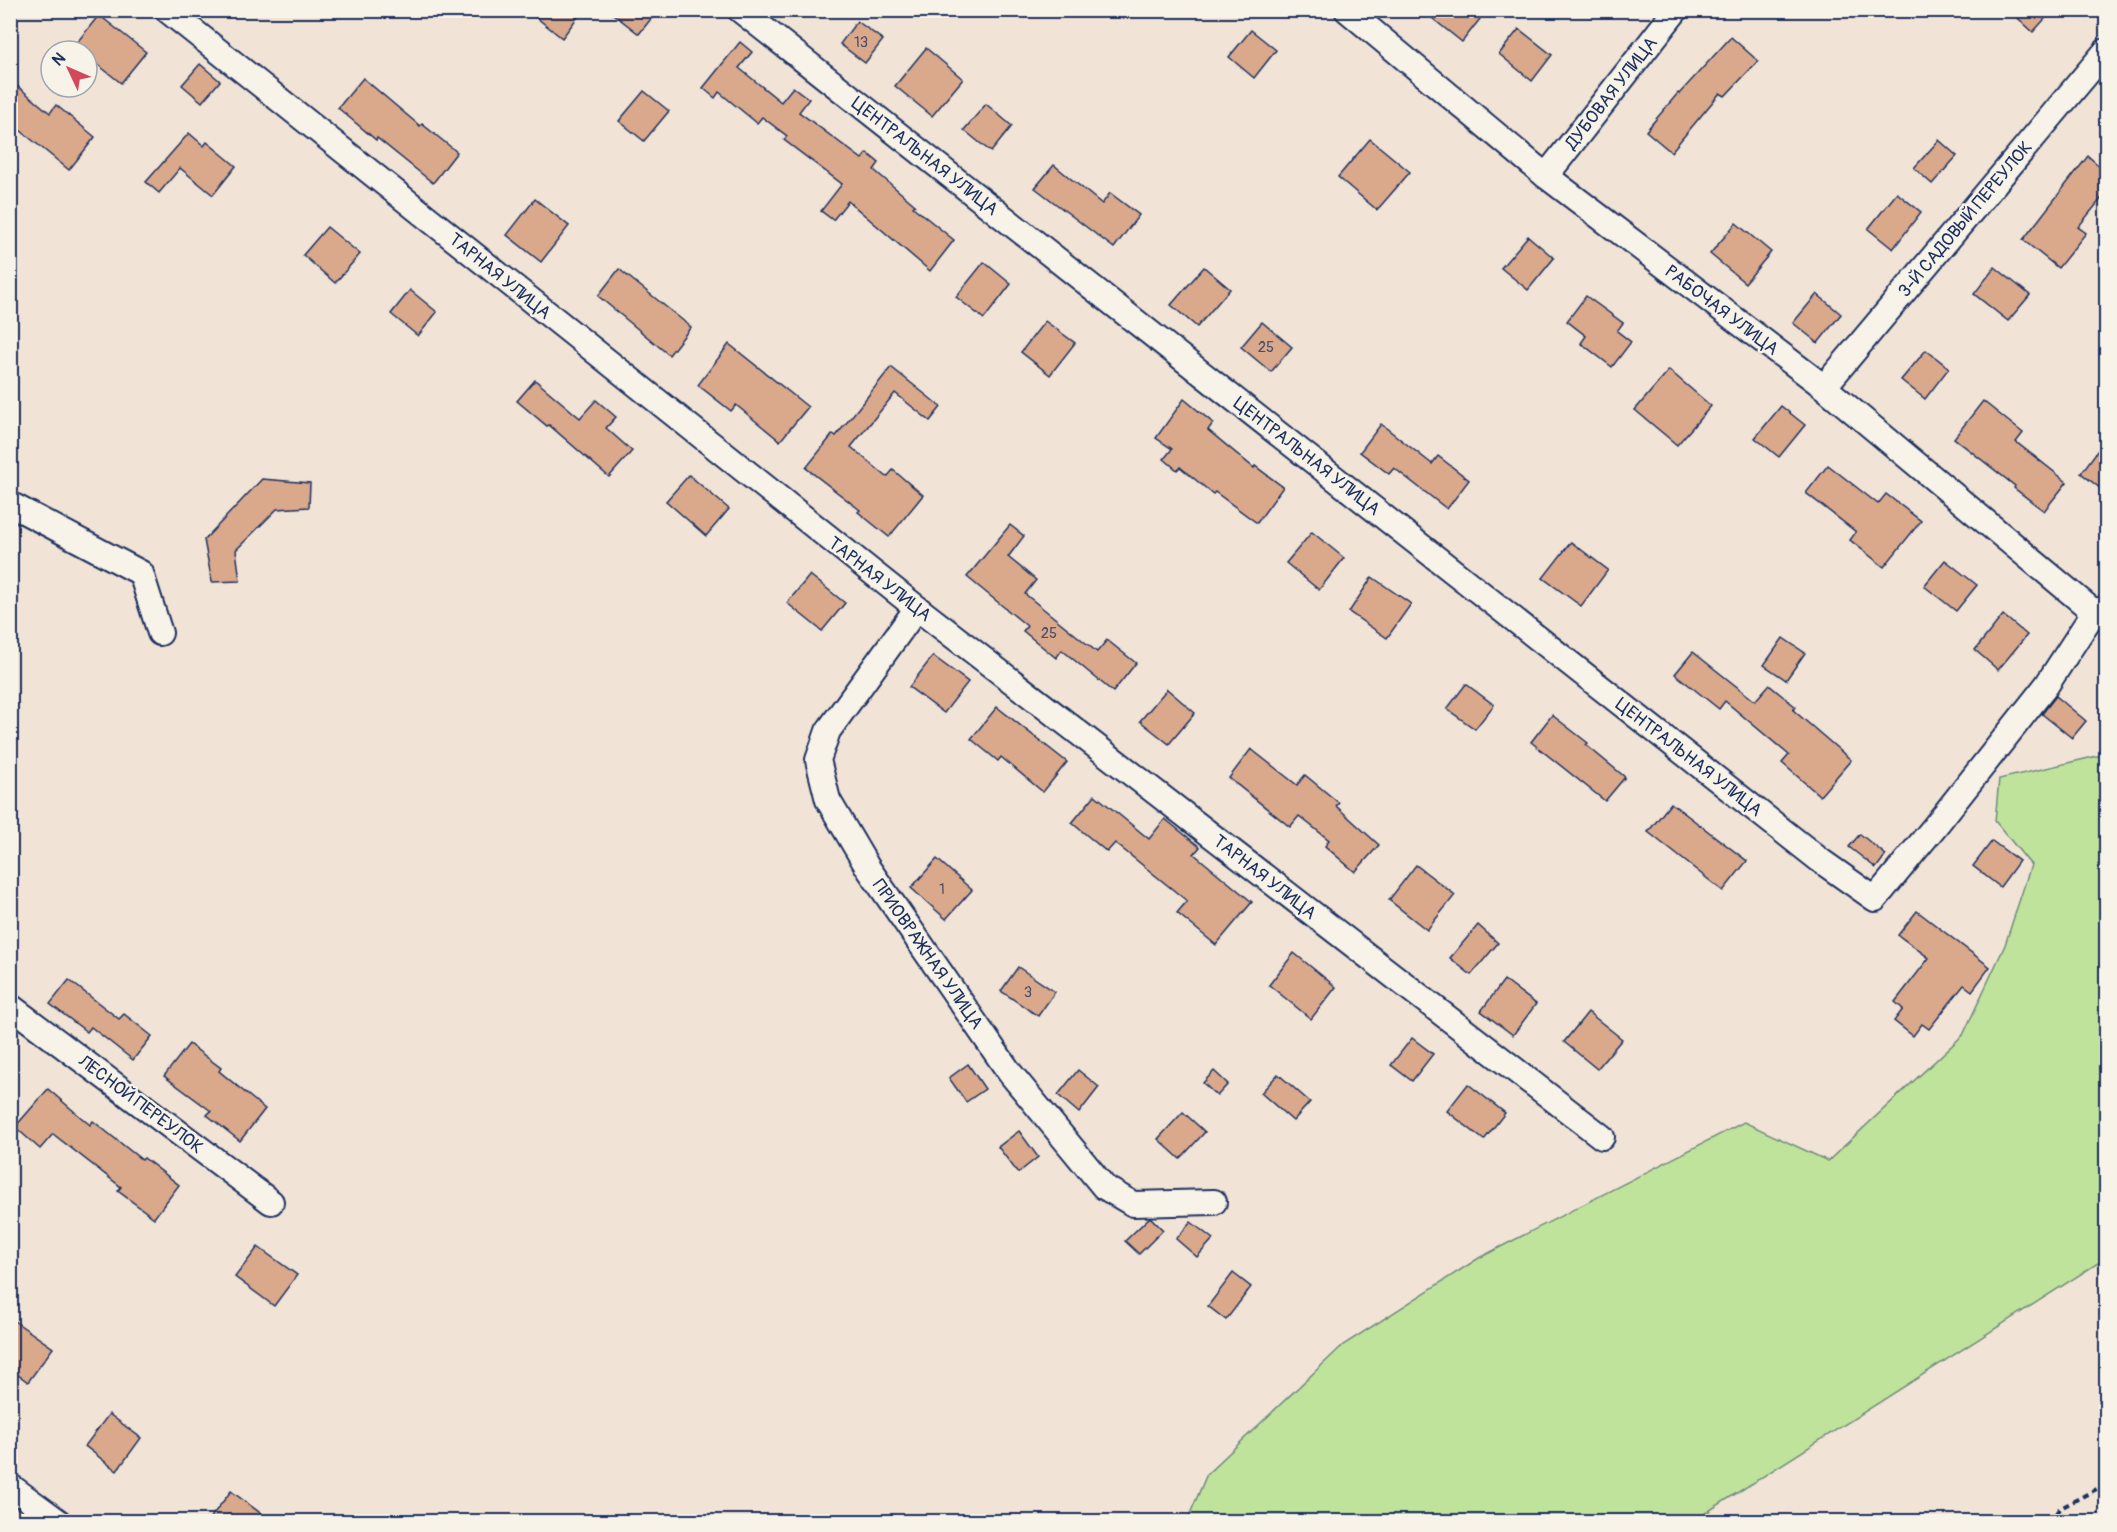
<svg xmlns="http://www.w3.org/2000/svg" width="2117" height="1532" font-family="Pangolin,sans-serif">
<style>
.green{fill:#c0e39c;stroke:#6e897d;stroke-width:1.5}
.building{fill:#daa98c;stroke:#1b2f5e;stroke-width:1.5}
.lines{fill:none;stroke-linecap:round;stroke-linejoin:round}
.minor-casing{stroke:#1b2f5e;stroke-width:28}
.path{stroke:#1b2f5e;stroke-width:4;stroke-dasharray:6 4.5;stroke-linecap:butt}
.minor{stroke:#f7f3e8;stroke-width:24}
.labels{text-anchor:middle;stroke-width:5;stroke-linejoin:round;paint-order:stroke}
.number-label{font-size:15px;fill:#4b4e6a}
.street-label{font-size:18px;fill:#1b2f5e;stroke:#f7f3e8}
</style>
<rect width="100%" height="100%" fill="#f1e4d6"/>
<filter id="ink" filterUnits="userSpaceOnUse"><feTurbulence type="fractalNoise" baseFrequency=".0167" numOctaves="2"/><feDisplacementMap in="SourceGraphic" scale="12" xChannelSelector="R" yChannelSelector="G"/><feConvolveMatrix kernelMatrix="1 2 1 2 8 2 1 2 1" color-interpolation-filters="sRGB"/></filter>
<g filter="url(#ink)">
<path class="green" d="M 2106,754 L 2106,1258 L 1693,1521 L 1187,1521 L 1207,1474 L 1343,1345 L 1479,1258 L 1744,1122 L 1828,1161 L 1963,1035 L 2005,945 L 2031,865 L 1995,821 L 1999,779 Z"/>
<g class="building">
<path d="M 527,10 L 583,10 L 562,38 Z"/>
<path d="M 608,10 L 658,10 L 639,34 Z"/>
<path d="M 1422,10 L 1487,10 L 1462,42 Z"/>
<path d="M 2009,10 L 2053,10 L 2033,32 Z"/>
<path d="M 99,15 L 146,52 L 121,83 L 87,56 L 87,51 L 81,51 L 74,46 Z"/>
<path d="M 857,21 L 883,40 L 865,63 L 840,44 Z"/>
<path d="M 1519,29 L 1552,55 L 1532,81 L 1499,54 Z"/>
<path d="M 1251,30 L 1276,50 L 1254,78 L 1229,57 Z"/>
<path d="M 1731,37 L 1758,61 L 1725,96 L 1720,93 L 1671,152 L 1646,131 L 1678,93 L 1679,94 Z"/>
<path d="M 740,42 L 752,52 L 739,68 L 781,102 L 793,87 L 809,99 L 799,112 L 862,159 L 867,153 L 879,163 L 874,170 L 915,205 L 913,207 L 954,240 L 930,271 L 848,201 L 833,220 L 821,211 L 842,184 L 784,140 L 787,136 L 762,117 L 757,123 L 719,92 L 715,98 L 703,88 Z"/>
<path d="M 926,48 L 963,79 L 932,116 L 895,86 Z"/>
<path d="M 200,64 L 220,81 L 202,102 L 182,85 Z"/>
<path d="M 363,78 L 420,126 L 422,124 L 457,152 L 433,183 L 377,138 L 376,140 L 338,108 Z"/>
<path d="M 10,80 L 50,113 L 56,105 L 95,137 L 69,170 L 10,122 Z"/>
<path d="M 644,91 L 669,111 L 644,141 L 619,121 Z"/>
<path d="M 986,104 L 1012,126 L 991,152 L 964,130 Z"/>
<path d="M 189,133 L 204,146 L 207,142 L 236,166 L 213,195 L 180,168 L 159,193 L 146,182 Z"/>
<path d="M 1370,139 L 1410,172 L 1377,210 L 1338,177 Z"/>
<path d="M 1939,140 L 1957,156 L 1932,184 L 1914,168 Z"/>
<path d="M 2088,156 L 2106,172 L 2106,193 L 2078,227 L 2086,233 L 2058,268 L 2023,240 Z"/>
<path d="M 1054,165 L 1102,204 L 1110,193 L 1139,215 L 1114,248 L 1035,188 Z"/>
<path d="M 1897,193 L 1921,212 L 1893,249 L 1868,229 Z"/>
<path d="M 535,199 L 569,226 L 541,262 L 507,235 Z"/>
<path d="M 1736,223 L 1771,252 L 1745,283 L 1710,254 Z"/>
<path d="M 327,227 L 360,254 L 335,283 L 303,255 Z"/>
<path d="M 1528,236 L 1554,258 L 1528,290 L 1501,268 Z"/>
<path d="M 984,262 L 1011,284 L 984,319 L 956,297 Z"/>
<path d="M 1204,267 L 1230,289 L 1197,327 L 1171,305 Z"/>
<path d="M 1995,267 L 2030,295 L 2008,321 L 1974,294 Z"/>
<path d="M 619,269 L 691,327 L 669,355 L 598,296 Z"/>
<path d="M 410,290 L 437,312 L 418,336 L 391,314 Z"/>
<path d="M 1817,294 L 1841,314 L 1818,343 L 1793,323 Z"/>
<path d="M 1586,296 L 1623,323 L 1617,331 L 1631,342 L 1612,367 L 1581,343 L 1586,336 L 1567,321 Z"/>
<path d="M 1045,321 L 1075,343 L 1050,375 L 1021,352 Z"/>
<path d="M 1262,322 L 1292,347 L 1271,372 L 1241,347 Z"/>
<path d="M 729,344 L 808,407 L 780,441 L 736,405 L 731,411 L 698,385 Z"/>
<path d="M 1926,350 L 1949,368 L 1925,399 L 1901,380 Z"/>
<path d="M 891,367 L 941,407 L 930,421 L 895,393 L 851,447 L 887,477 L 893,470 L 923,495 L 889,537 L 858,512 L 860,510 L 806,468 L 833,434 L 836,436 Z"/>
<path d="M 1669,370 L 1711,406 L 1677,445 L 1635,410 Z"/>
<path d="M 535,380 L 580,418 L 596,400 L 616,417 L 606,428 L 632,451 L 609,477 L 549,425 L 547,426 L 517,401 Z"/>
<path d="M 1184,399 L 1213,423 L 1208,430 L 1254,468 L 1255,466 L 1283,487 L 1257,523 L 1215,492 L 1213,494 L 1180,467 L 1177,470 L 1164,459 L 1172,449 L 1156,438 Z"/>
<path d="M 1983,401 L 2023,433 L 2016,442 L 2067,482 L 2044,511 L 2014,488 L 2015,486 L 1954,438 Z"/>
<path d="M 1781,406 L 1805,425 L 1779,457 L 1755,438 Z"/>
<path d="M 1381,424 L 1432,464 L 1438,456 L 1469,480 L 1447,509 L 1394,468 L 1389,474 L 1360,452 Z"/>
<path d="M 2106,439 L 2106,493 L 2081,473 Z"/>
<path d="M 1828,465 L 1878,504 L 1886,494 L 1921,521 L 1884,567 L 1850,540 L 1856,532 L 1806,493 Z"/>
<path d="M 689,475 L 729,509 L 706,536 L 666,501 Z"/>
<path d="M 262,479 L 310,483 L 309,507 L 277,509 L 236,550 L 240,581 L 212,582 L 204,540 Z"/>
<path d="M 1010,525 L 1024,536 L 1008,557 L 1036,580 L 1025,594 L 1097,652 L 1107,640 L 1136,663 L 1113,692 L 1062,650 L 1056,658 L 1023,631 L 1027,626 L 967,577 Z"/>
<path d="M 1312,532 L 1344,558 L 1319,590 L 1286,563 Z"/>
<path d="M 1571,542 L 1608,570 L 1581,606 L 1543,578 Z"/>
<path d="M 1945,560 L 1977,585 L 1956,611 L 1924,586 Z"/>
<path d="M 810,575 L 845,603 L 822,631 L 787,603 Z"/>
<path d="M 1372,577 L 1411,604 L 1387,638 L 1349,612 Z"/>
<path d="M 2003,615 L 2027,635 L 1998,670 L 1975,650 Z"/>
<path d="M 1783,638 L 1805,653 L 1786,680 L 1764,665 Z"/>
<path d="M 1693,652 L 1755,701 L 1769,685 L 1796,707 L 1793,710 L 1851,760 L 1820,796 L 1782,763 L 1789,755 L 1725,701 L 1719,709 L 1675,674 Z"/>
<path d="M 933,656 L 968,682 L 944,713 L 909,687 Z"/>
<path d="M 1466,684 L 1494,705 L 1475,729 L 1447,709 Z"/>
<path d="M 1167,689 L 1195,713 L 1169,744 L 1140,721 Z"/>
<path d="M 2056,696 L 2086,721 L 2072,738 L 2042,714 Z"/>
<path d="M 997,707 L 1067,762 L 1043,792 L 1001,757 L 998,761 L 971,739 Z"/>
<path d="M 1552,715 L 1588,743 L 1586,745 L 1625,777 L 1605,801 L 1531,742 Z"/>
<path d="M 1251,749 L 1297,785 L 1305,775 L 1339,803 L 1336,806 L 1379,845 L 1355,872 L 1325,846 L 1329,840 L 1299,816 L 1290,827 L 1229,778 Z"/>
<path d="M 1095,795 L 1149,839 L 1165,819 L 1200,847 L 1194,854 L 1252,902 L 1216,945 L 1177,913 L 1187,901 L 1115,843 L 1107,852 L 1072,823 Z"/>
<path d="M 1671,803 L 1747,861 L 1723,891 L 1648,832 Z"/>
<path d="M 1860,834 L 1886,855 L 1876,868 L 1849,847 Z"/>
<path d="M 1992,841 L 2019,861 L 2000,887 L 1973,866 Z"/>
<path d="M 937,859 L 972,890 L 946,919 L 911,888 Z"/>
<path d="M 1416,865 L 1455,895 L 1427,930 L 1389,900 Z"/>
<path d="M 1917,911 L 1990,967 L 1972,991 L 1964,985 L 1929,1029 L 1922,1024 L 1913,1036 L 1894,1021 L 1903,1009 L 1895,1002 L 1929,958 L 1898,935 Z"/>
<path d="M 1478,925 L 1498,943 L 1471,975 L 1450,958 Z"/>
<path d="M 1294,953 L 1336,987 L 1311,1019 L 1269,985 Z"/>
<path d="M 1018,967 L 1055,992 L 1038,1016 L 1001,991 Z"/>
<path d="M 69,980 L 119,1019 L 124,1014 L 152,1036 L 133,1060 L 91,1027 L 87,1032 L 50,1004 Z"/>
<path d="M 1504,980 L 1536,1004 L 1513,1035 L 1481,1011 Z"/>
<path d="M 1588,1012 L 1622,1039 L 1597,1069 L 1564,1042 Z"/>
<path d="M 1412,1038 L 1433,1054 L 1412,1081 L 1391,1065 Z"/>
<path d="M 189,1044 L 221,1068 L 219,1071 L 265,1109 L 240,1141 L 207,1115 L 211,1111 L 164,1076 Z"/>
<path d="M 968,1064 L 985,1089 L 966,1102 L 949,1078 Z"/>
<path d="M 1078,1070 L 1099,1087 L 1079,1113 L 1058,1095 Z"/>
<path d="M 1214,1071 L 1228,1084 L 1217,1096 L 1203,1083 Z"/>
<path d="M 1278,1074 L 1310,1102 L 1293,1121 L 1261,1093 Z"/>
<path d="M 1468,1084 L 1505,1113 L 1484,1140 L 1447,1111 Z"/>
<path d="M 48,1089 L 90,1125 L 93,1121 L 142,1160 L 144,1158 L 179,1185 L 154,1218 L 118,1191 L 121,1187 L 53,1134 L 40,1149 L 15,1127 Z"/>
<path d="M 1183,1112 L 1205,1132 L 1180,1159 L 1158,1139 Z"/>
<path d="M 1019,1131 L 1038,1157 L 1018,1173 L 998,1147 Z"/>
<path d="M 1149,1218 L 1151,1218 L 1163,1230 L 1139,1254 L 1125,1241 Z"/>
<path d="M 1191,1222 L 1213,1239 L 1197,1257 L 1176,1239 Z"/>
<path d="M 258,1247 L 297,1275 L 274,1306 L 235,1277 Z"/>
<path d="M 1233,1273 L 1251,1287 L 1226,1320 L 1208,1306 Z"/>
<path d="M 10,1318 L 53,1348 L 28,1382 L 10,1369 Z"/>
<path d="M 109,1414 L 141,1438 L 117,1471 L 85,1446 Z"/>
<path d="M 231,1491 L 271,1521 L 208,1521 Z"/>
</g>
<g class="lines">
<defs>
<g id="minor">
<path d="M 167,10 L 917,608 L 1602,1137"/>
<path d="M 740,10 L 1821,861 L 1875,899 L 1936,825 L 2046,686 L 2094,612 L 2106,608"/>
<path d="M 1347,10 L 1546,176 L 1824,387 L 2094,612"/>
<path d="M 1546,176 L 1676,10"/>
<path d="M 1824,387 L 2106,51"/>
<path d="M 10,504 L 141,573 L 160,633"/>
<path d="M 917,608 L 828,731 L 818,760 L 828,800 L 868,868 L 1010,1073 L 1104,1187 L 1133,1204 L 1214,1202"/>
<path d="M 10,1006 L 271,1202"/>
<path d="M 10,1486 L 59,1522"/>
</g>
</defs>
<use href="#minor" class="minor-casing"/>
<path class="path" d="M 2050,1522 L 2059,1509 L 2106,1484"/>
<use href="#minor" class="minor"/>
</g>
</g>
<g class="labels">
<g class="number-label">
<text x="861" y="47">13</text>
<text x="1266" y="352">25</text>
<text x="1049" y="638">25</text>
<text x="942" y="894">1</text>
<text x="1028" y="997">3</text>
</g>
<g class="street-label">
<text transform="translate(1611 93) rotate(-52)" y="6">ДУБОВАЯ УЛИЦА</text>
<text transform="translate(925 156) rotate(38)" y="6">ЦЕНТРАЛЬНАЯ УЛИЦА</text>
<text transform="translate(1965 219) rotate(-50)" y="6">3-Й САДОВЫЙ ПЕРЕУЛОК</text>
<text transform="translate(500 276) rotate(39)" y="6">ТАРНАЯ УЛИЦА</text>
<text transform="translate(1722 310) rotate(37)" y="6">РАБОЧАЯ УЛИЦА</text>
<text transform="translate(1307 456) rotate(38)" y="6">ЦЕНТРАЛЬНАЯ УЛИЦА</text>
<text transform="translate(880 579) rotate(38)" y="6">ТАРНАЯ УЛИЦА</text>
<text transform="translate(1689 757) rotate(38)" y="6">ЦЕНТРАЛЬНАЯ УЛИЦА</text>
<text transform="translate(1265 877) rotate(38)" y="6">ТАРНАЯ УЛИЦА</text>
<text transform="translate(928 954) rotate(55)" y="6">ПРИОВРАЖНАЯ УЛИЦА</text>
<text transform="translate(141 1104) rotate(37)" y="6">ЛЕСНОЙ ПЕРЕУЛОК</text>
</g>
</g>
<rect width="2117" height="1532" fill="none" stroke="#f7f3e8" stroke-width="36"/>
<rect x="18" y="18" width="2081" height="1496" fill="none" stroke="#1b2f5e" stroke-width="2" filter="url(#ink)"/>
<g transform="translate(69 69) rotate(314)"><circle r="28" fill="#f7f3e8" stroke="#9fa5b1" stroke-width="1.5"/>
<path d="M0-4.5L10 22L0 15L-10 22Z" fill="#d1495b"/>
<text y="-9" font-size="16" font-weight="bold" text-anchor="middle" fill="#1b2f5e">N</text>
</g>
</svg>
